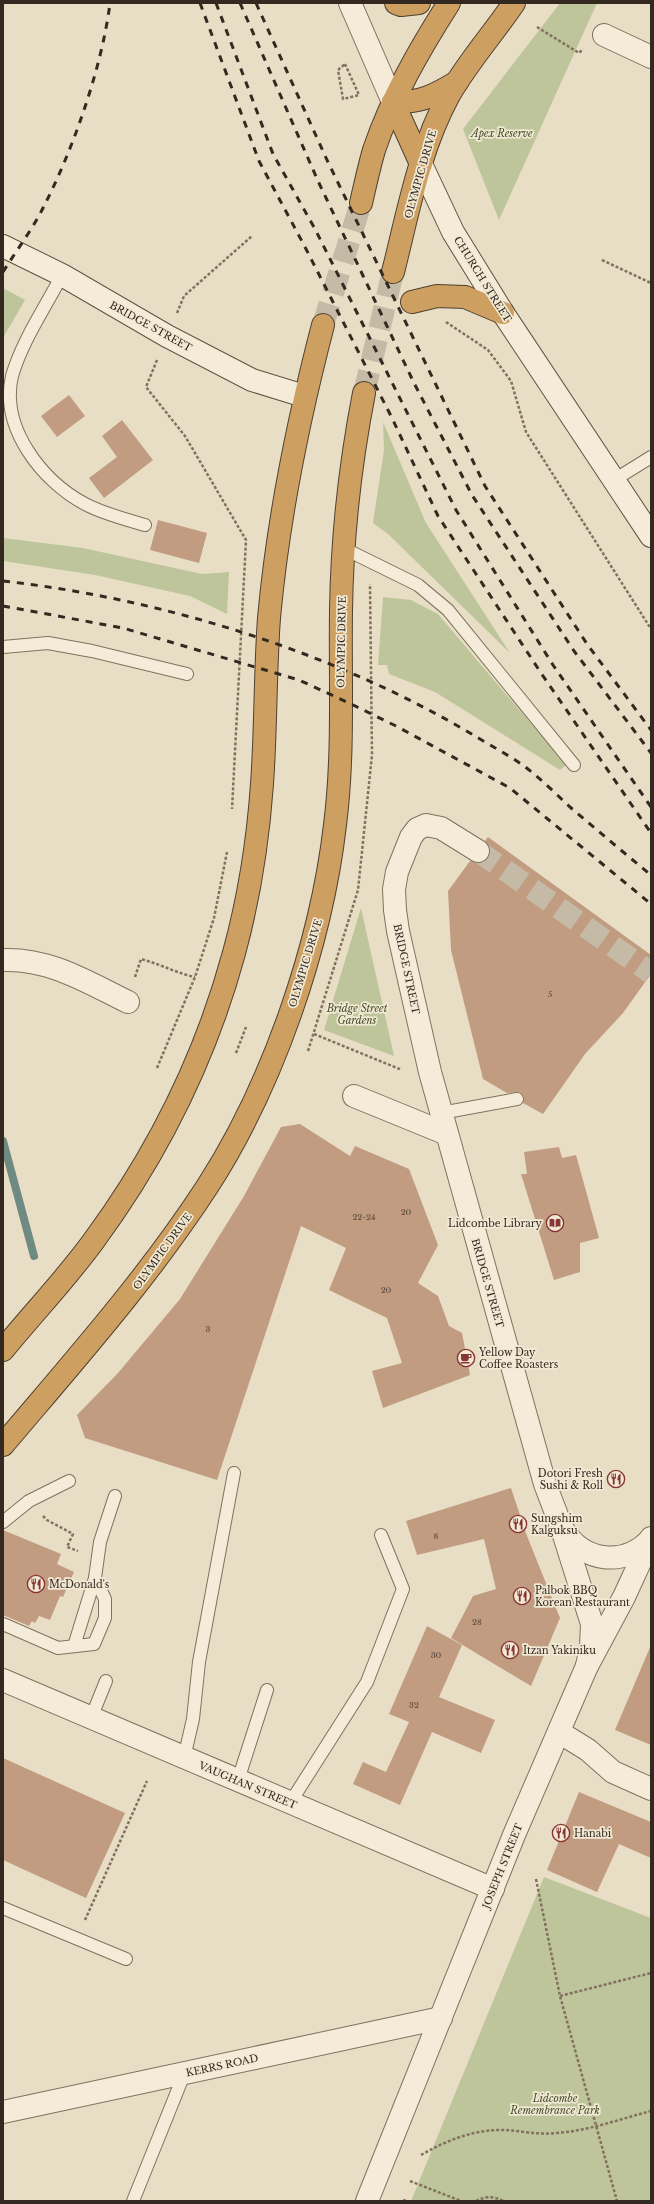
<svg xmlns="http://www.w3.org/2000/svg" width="654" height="2204" font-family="'Libre Baskerville',serif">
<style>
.green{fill:#bfc59b}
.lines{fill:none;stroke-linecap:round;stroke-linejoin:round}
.stream{stroke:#6f8983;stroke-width:8}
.building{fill:#c29c80}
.street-tunnel{stroke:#c4baa5;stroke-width:22;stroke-dasharray:22 11;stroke-linecap:butt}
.highway-tunnel{stroke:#c4baa5;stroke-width:22;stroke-dasharray:22 11;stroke-linecap:butt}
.lane-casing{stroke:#81715e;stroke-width:14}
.street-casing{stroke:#81715e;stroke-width:24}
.secondary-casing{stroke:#635241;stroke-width:24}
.highway-casing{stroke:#4f4031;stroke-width:24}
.path{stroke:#81715e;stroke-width:2.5;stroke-dasharray:3 2;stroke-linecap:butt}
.lane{stroke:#f4ecd8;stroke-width:12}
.street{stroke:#f4ecd8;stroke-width:22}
.secondary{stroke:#f4ecd8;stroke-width:22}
.highway{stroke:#cd9f61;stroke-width:22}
.rail{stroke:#332920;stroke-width:3;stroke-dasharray:7 7;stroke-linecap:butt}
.labels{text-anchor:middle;stroke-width:3.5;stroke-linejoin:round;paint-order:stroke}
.number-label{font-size:8px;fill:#574638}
.park-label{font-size:10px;font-style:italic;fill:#434d29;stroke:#f1e9d4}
.street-label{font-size:10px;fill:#332920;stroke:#f1e9d4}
.poi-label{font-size:10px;fill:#332920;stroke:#f1e9d4;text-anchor:start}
</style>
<rect width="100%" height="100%" fill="#e8dec6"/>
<g class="green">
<path d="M 560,3 L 597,3 L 499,220 L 463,129 Z"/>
<path d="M 3,288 L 25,300 L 3,338 Z"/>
<path d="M 383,422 L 426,523 L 510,653 L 388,534 L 373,523 L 384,450 Z"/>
<path d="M 3,538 L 83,548 L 202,574 L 229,572 L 227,614 L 190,596 L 95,575 L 3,561 Z"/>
<path d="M 383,597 L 411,600 L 438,614 L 566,765 L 560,770 L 435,692 L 389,674 L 387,665 L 378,665 Z"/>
<path d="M 361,908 L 394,1056 L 324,1030 Z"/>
<path d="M 544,1877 L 651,1918 L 651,2201 L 411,2201 Z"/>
</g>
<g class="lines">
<path class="stream" d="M 3,1141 L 34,1256"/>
</g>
<g class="building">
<path d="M 69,395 L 85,416 L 57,437 L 41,416 Z"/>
<path d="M 122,420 L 153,460 L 104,498 L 89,478 L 117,457 L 102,436 Z"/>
<path d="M 158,520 L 207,533 L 199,563 L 150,550 Z"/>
<path d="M 488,837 L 651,955 L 651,974 L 623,1013 L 585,1054 L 543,1114 L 523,1103 L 524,1097 L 520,1092 L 507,1093 L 483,1079 L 451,950 L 448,891 L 470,861 L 478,863 L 488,858 L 490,851 L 485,841 Z"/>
<path d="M 300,1124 L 350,1156 L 355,1146 L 409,1169 L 438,1245 L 418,1283 L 438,1296 L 449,1326 L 462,1333 L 470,1375 L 383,1408 L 372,1371 L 402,1363 L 387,1318 L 329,1290 L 346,1248 L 301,1226 L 217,1480 L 85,1438 L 77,1415 L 118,1373 L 180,1299 L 244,1196 L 281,1127 Z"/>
<path d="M 559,1147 L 562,1158 L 576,1155 L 599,1238 L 580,1243 L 580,1272 L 554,1280 L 521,1174 L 527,1174 L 524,1152 Z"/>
<path d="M 511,1488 L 527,1536 L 560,1618 L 531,1686 L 451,1638 L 473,1596 L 496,1589 L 484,1539 L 417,1555 L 406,1521 Z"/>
<path d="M 3,1530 L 61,1554 L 57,1564 L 74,1572 L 63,1597 L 60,1596 L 50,1620 L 39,1616 L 35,1623 L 32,1621 L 29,1626 L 3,1615 Z"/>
<path d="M 427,1626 L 462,1645 L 439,1697 L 495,1720 L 481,1753 L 432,1732 L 400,1805 L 353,1784 L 363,1762 L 386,1772 L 409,1722 L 389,1714 Z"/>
<path d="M 651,1645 L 651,1745 L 615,1730 Z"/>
<path d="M 3,1758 L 125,1813 L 86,1898 L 3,1860 Z"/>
<path d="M 579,1792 L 651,1822 L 651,1858 L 619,1844 L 597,1892 L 547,1870 Z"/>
</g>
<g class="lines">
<path class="street-tunnel" d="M 478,851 L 651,973"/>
<g class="highway-tunnel">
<path d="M 323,325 L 361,203"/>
<path d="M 364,393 L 393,272"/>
</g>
<defs>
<g id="lane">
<path d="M 62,275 C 45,308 22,341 12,376 C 0,428 42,481 85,504 C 104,514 125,519 145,525"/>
<path d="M 614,480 L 651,457"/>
<path d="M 343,548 L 418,585 L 448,610 L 574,765"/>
<path d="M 3,647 L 48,643 L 92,651 L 187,674"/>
<path d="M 441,1113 L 517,1099"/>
<path d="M 3,1522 L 29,1501 L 69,1481"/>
<path d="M 3,1624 L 58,1648 L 94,1644 L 105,1618 L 105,1599 L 95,1578 L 100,1542 L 115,1496"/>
<path d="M 74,1646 L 95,1578"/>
<path d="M 91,1718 L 106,1681"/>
<path d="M 184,1758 L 193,1719 L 199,1662 L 234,1473"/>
<path d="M 238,1780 L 267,1690"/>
<path d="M 290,1803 L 367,1682 L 403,1589 L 381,1535"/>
<path d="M 3,1908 L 126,1959"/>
<path d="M 133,2201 L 185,2072"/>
</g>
<g id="street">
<path d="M 350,3 L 393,102"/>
<path d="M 604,35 L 651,57"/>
<path d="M 478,851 L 441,828 L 426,825 L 417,829 L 411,837 L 397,872 L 394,889 L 395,910 L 398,931 L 430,1072 L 545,1484 L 561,1526 L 592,1624 L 591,1646 L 587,1666"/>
<path d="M 3,960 C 49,958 87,982 128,1002"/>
<path d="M 354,1096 L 447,1134"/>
<path d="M 564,1531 C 584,1562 624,1567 650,1540"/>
<path d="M 3,1680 L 493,1889"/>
<path d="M 559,1732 L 588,1750 L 613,1772 L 651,1789"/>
<path d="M 3,2112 L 441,2018"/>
<path d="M 367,2201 L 514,1835 L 587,1666 L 624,1597 L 651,1538"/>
</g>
<g id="secondary">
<path d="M 421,164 L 453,232 L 503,313 L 651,536"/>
<path d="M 3,246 L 62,275 L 167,336 L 252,380 L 304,396"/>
</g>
<g id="highway">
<path d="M 396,3 L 401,5 L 419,3"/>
<path d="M 393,102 C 420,103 434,96 457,82"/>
<path d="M 393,102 L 421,164"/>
<path d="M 361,203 C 365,186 369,167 374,150 C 392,97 419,50 449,3"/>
<path d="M 393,272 C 408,213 419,150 449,95 C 467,63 493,34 514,3"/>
<path d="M 412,302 L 437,296 L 465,297 L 503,313"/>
<path d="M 3,1350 C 33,1313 67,1278 95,1239 C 158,1153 206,1056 234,953 C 249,898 258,841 262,784 C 266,729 265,673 269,618 C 278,519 298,421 323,325"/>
<path d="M 3,1445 C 74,1361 147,1279 207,1187 C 273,1085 321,945 335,825 C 344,754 340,682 341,611 C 342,537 350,465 364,393"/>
</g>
</defs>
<use href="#lane" class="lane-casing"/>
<use href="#street" class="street-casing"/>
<use href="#secondary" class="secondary-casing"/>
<use href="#highway" class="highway-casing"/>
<g class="path">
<path d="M 537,27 L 579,53 L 583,49"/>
<path d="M 345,64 L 359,95 L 343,99 L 338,70 Z"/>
<path d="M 602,260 L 651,283"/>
<path d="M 177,313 L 184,296 L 252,236"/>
<path d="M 446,322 L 488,350 L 511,381 L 526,432 L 651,629"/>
<path d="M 157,360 L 146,387 L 185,436 L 246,540 L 232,809"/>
<path d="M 135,977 L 141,959 C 160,964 176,973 195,977"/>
<path d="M 314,1034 L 402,1070"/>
<path d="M 308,1051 L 358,890 L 372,755 L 370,584"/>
<path d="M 236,1053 L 246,1027"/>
<path d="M 157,1068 L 195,977 L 214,918 L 227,852"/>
<path d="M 43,1516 L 47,1520 L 73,1534 L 67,1547 L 78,1551"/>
<path d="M 536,1879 L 560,1996 L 617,2201"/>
<path d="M 85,1920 L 147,1781"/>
<path d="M 560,1996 L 651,1973"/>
<path d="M 421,2155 C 447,2140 475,2129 505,2130 C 522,2131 539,2135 556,2133 C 588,2131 620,2119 651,2111"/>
<path d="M 410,2181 L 461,2201"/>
<path d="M 403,2200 L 406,2201"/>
<path d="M 476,2201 C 485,2196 494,2196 503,2201"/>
</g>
<use href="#lane" class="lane"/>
<use href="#street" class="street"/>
<use href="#secondary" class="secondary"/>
<use href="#highway" class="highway"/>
<g class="rail">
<path d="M 200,3 L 259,161 L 305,247 L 392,418 L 438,516 L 541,673 L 651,833"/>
<path d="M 216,3 L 273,154 L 315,229 L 456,510 L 553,665 L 651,807"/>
<path d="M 240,3 L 318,181 L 414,383 L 472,495 L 574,651 L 651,753"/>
<path d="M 256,3 L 327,160 L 485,486 L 587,644 L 651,730"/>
<path d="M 3,272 C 16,251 32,230 43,208 C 73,150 102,67 110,3"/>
<path d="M 3,581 C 166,599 340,654 480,739 C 495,748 510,756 524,766 C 540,778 555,793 570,807 C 597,830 624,853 651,875"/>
<path d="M 3,606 L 123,628 L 299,680 L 349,703 L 396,726 L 510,788 L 651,904"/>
</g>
</g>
<defs>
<symbol id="library-ring" viewBox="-11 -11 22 22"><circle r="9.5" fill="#f1e9d4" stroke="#883635" stroke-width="1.5"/><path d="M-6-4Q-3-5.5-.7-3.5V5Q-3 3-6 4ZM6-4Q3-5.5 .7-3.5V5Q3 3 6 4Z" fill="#883635"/></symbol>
<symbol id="cafe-ring" viewBox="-11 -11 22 22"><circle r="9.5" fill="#f1e9d4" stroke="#883635" stroke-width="1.5"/><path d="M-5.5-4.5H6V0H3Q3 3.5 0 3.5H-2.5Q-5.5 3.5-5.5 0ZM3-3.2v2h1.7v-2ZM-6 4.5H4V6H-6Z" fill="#883635"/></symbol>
<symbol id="restaurant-ring" viewBox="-11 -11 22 22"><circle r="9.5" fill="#f1e9d4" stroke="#883635" stroke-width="1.5"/><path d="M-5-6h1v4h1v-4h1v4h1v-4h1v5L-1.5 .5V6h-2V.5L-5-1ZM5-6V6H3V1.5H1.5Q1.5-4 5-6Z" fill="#883635"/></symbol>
</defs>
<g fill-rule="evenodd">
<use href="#library-ring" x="545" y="1213" width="20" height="20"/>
<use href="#cafe-ring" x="456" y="1348" width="20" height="20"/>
<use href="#restaurant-ring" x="606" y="1469" width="20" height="20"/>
<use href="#restaurant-ring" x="508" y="1514" width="20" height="20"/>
<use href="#restaurant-ring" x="26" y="1574" width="20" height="20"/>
<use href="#restaurant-ring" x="512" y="1586" width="20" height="20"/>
<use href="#restaurant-ring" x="500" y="1640" width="20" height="20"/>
<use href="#restaurant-ring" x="551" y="1823" width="20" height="20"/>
</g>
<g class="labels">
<g class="number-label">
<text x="550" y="997">5</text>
<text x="406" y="1215">20</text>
<text x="364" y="1220">22-24</text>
<text x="386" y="1293">20</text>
<text x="208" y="1332">3</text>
<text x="436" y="1539">8</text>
<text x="477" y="1625">28</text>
<text x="436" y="1658">30</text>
<text x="414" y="1708">32</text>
</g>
<g class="park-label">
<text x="502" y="137">Apex Reserve</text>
<text x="357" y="1012">Bridge Street<tspan x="357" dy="12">Gardens</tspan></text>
<text x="555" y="2102">Lidcombe<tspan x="555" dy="12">Remembrance Park</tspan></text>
</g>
<g class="street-label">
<text transform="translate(420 174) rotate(-74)" y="4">OLYMPIC DRIVE</text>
<text transform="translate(483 279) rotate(58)" y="4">CHURCH STREET</text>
<text transform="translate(151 326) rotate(29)" y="4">BRIDGE STREET</text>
<text transform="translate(341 642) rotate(-89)" y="4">OLYMPIC DRIVE</text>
<text transform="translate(305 963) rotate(-73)" y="4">OLYMPIC DRIVE</text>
<text transform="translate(407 969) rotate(78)" y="4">BRIDGE STREET</text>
<text transform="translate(162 1251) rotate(-54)" y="4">OLYMPIC DRIVE</text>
<text transform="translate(488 1283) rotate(74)" y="4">BRIDGE STREET</text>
<text transform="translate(248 1785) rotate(23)" y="4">VAUGHAN STREET</text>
<text transform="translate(502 1866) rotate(-68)" y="4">JOSEPH STREET</text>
<text transform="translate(222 2065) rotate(-12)" y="4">KERRS ROAD</text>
</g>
<g class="poi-label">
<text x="542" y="1227" text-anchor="end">Lidcombe Library</text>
<text x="479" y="1356">Yellow Day<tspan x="479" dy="12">Coffee Roasters</tspan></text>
<text x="603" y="1477" text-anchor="end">Dotori Fresh<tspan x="603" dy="12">Sushi &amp; Roll</tspan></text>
<text x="531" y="1522">Sungshim<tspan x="531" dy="12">Kalguksu</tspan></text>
<text x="49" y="1588">McDonald's</text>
<text x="535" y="1594">Palbok BBQ<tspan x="535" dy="12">Korean Restaurant</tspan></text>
<text x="523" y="1654">Itzan Yakiniku</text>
<text x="574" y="1837">Hanabi</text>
</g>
</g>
<rect width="654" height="2204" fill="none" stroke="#332920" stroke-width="8"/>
</svg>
